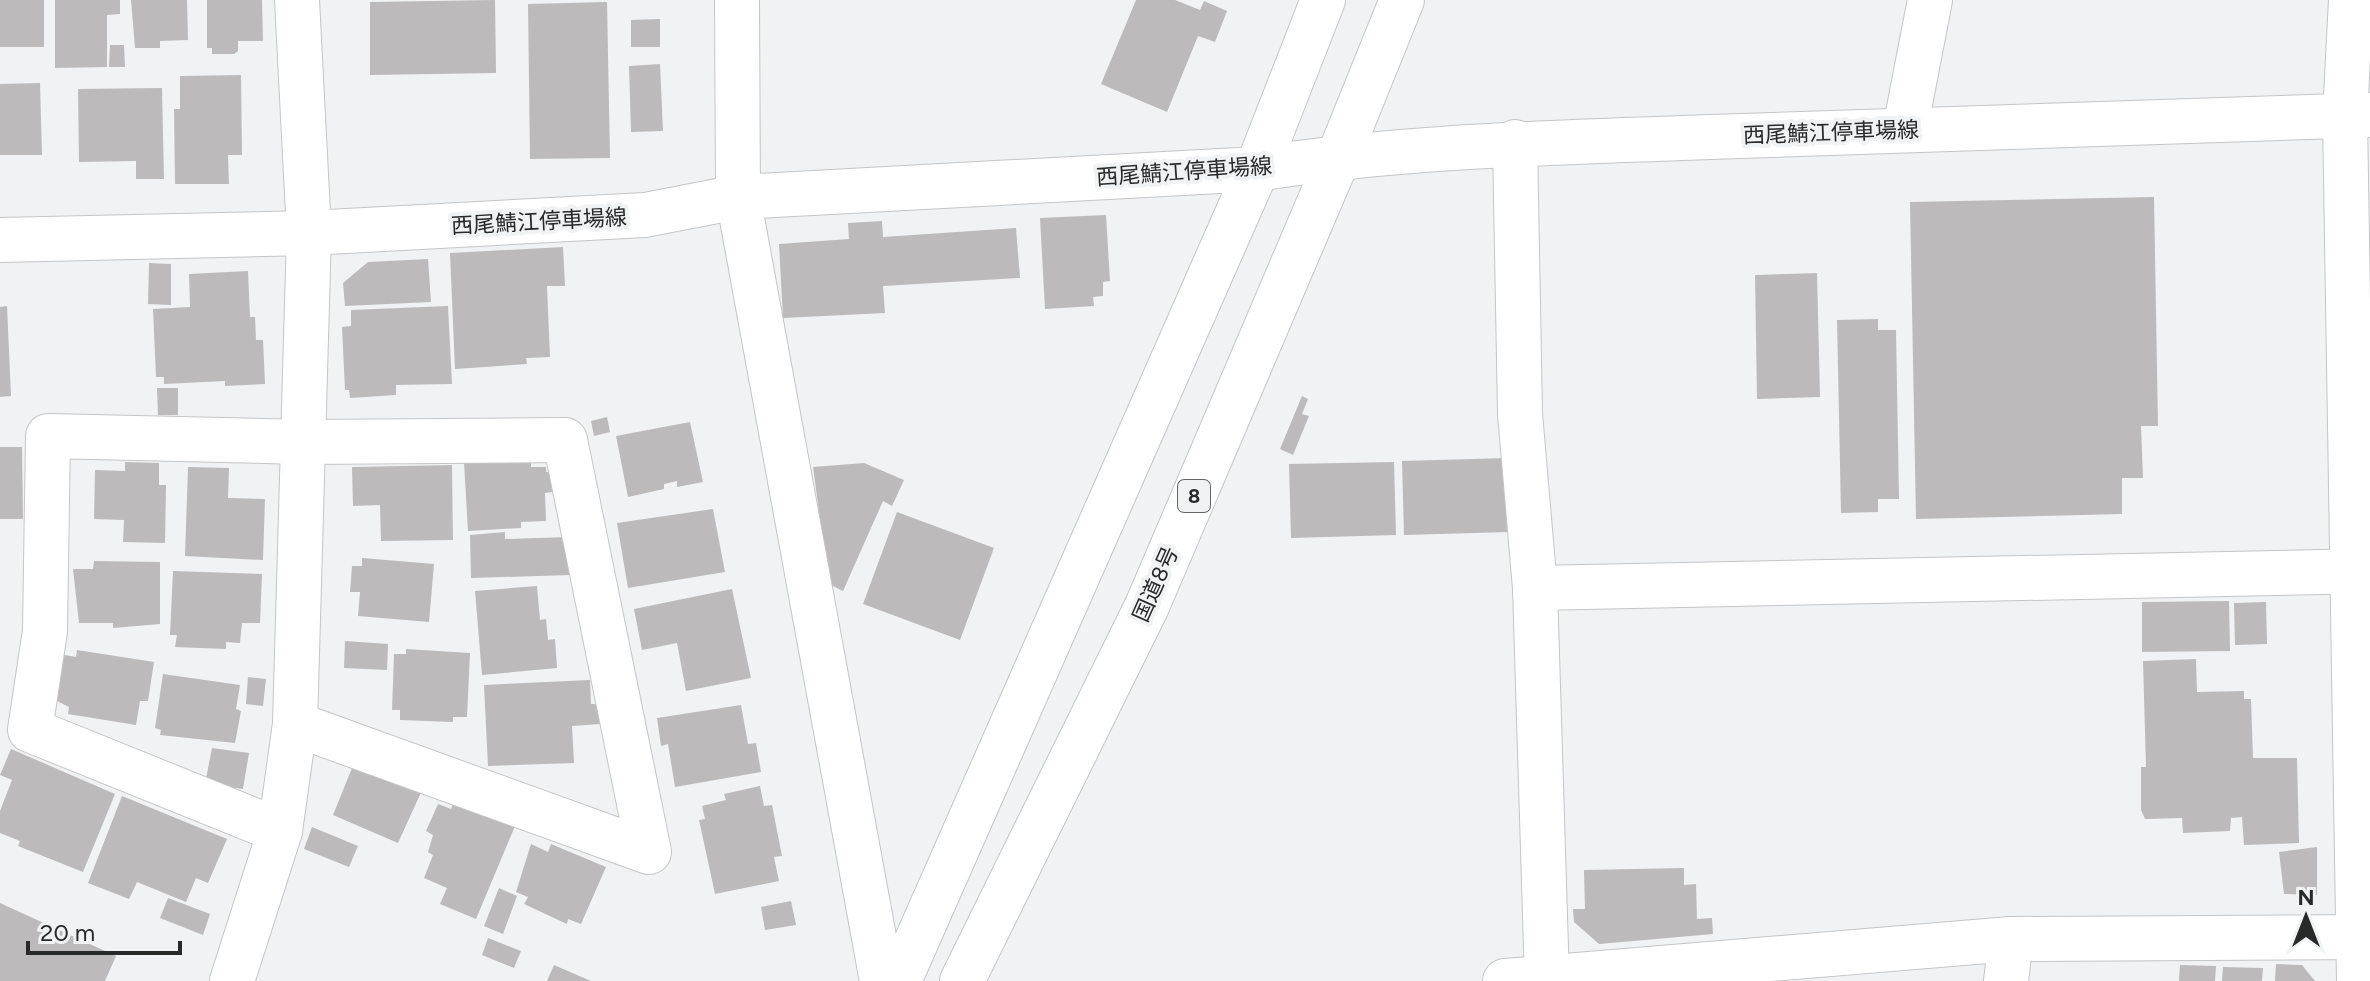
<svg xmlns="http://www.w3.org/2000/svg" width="2370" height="981" font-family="Figtree,'Noto Sans JP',sans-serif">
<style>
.building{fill:#bcbabb}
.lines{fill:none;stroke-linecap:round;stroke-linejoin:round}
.street-casing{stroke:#c4c5c7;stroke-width:46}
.secondary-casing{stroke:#c4c5c7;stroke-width:46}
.highway-casing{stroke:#c4c5c7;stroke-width:46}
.street{stroke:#fff;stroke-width:44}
.secondary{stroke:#fff;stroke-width:44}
.highway{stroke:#fff;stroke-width:44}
.labels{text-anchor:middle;stroke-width:8;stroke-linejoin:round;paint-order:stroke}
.shield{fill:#f1f2f4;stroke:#646566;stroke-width:2}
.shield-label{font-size:20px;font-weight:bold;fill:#282929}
.street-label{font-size:22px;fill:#282929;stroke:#f1f2f4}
</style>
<rect width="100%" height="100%" fill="#f1f2f4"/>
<g class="building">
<rect x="0" y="0" width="44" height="47"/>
<path d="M 55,0 L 120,0 L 120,14 L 107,15 L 107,67 L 55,68 Z"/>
<path d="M 131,0 L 187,0 L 188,40 L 160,41 L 160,48 L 135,48 Z"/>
<path d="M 207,0 L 262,0 L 263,41 L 238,41 L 238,51 L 234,54 L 212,54 L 212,48 L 207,48 Z"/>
<path d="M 495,0 L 496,73 L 370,75 L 370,2 Z"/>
<path d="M 1136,0 L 1175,0 L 1200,10 L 1204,1 L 1227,11 L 1215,42 L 1198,36 L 1167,112 L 1101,84 Z"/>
<path d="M 607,2 L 610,158 L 530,159 L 528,4 Z"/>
<path d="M 660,19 L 660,47 L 631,47 L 631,20 Z"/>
<path d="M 110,45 L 124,45 L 125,67 L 109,67 Z"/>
<path d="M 660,64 L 663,131 L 631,132 L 629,66 Z"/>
<path d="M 241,75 L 242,155 L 228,155 L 229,184 L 175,184 L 174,109 L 180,109 L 180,76 Z"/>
<path d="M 40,83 L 42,155 L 0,155 L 0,84 Z"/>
<path d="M 162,88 L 164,179 L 136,179 L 136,161 L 79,162 L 78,89 Z"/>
<path d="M 2154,197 L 2158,426 L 2141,426 L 2143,478 L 2122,478 L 2122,514 L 1916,519 L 1910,202 Z"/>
<path d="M 1106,215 L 1110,281 L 1103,282 L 1103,296 L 1093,297 L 1094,306 L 1045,309 L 1040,218 Z"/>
<path d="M 882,221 L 883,237 L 1016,228 L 1020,278 L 883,286 L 885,313 L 783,318 L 779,244 L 849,239 L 848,223 Z"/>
<path d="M 563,247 L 565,286 L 547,286 L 550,357 L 526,358 L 527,364 L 455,369 L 450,253 Z"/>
<path d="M 428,259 L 431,302 L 345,306 L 343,283 L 368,262 Z"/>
<path d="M 149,263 L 171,264 L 171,305 L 148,304 Z"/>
<path d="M 248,271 L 250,317 L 255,317 L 256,340 L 263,340 L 265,384 L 225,386 L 225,381 L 164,384 L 164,377 L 156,377 L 153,309 L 190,307 L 189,274 Z"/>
<path d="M 1817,273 L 1820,397 L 1757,399 L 1755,275 Z"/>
<path d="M 7,306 L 11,396 L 0,397 L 0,307 Z"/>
<path d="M 448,306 L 452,384 L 396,385 L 396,395 L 350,398 L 349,390 L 345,390 L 342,327 L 351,326 L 351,310 Z"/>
<path d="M 1878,319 L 1878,330 L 1896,330 L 1899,499 L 1878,499 L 1878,512 L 1841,513 L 1837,320 Z"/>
<path d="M 157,388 L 178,388 L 178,415 L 158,415 Z"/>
<path d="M 1302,396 L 1308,399 L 1302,414 L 1309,416 L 1293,455 L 1280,449 Z"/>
<path d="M 607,417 L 610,432 L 594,436 L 591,421 Z"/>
<path d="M 690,422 L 703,482 L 677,487 L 677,481 L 664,484 L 664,489 L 628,497 L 616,436 Z"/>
<path d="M 0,447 L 22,447 L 23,519 L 0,519 Z"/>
<path d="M 1507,458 L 1509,532 L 1404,535 L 1402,461 Z"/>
<path d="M 531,461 L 531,467 L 546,467 L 546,472 L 551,472 L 552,492 L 545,493 L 546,521 L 521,522 L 521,528 L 468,531 L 464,462 Z"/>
<path d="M 125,462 L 159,463 L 159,485 L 166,485 L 165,543 L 123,542 L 124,520 L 94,519 L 95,470 L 125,471 Z"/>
<path d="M 1394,462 L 1396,535 L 1291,538 L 1289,464 Z"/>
<path d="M 864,463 L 904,480 L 892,506 L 883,501 L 843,591 L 829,584 L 813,467 Z"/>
<path d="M 452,465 L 453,540 L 381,541 L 380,505 L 353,506 L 352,467 Z"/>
<path d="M 188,467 L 229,468 L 228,498 L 265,499 L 263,560 L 185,556 Z"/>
<path d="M 713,509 L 725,572 L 628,588 L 617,523 Z"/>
<path d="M 897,512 L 994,548 L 960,640 L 863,604 Z"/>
<path d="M 505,532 L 505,539 L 568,537 L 570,575 L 471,578 L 470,535 Z"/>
<path d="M 362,558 L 434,564 L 429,622 L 358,616 L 360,592 L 350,592 L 352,566 L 362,566 Z"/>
<path d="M 94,561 L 160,562 L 160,624 L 113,628 L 113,623 L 79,623 L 73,569 L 93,569 Z"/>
<path d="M 173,571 L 262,574 L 260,623 L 242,623 L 240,643 L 226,642 L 226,649 L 175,647 L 177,635 L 170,635 Z"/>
<path d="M 537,586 L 540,620 L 546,619 L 548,640 L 555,639 L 557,668 L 482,675 L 475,591 Z"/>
<path d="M 732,589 L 751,678 L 686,691 L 677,643 L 642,650 L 634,609 Z"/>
<path d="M 2229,601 L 2230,651 L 2142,652 L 2142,602 Z"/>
<path d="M 2266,602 L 2267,644 L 2235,645 L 2234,603 Z"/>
<path d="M 345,641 L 388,644 L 387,670 L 344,668 Z"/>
<path d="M 406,649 L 470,653 L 467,717 L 453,717 L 453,722 L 400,720 L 400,710 L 392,710 L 394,654 L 406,654 Z"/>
<path d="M 77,650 L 154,662 L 148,701 L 140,701 L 136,725 L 68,714 L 69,707 L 53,699 L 59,654 L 76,657 Z"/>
<path d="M 2196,659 L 2197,692 L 2244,691 L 2244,699 L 2251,699 L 2253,758 L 2297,758 L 2299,843 L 2244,845 L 2242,817 L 2231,818 L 2230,831 L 2183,833 L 2182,818 L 2145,819 L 2141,810 L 2141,767 L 2146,767 L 2143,661 Z"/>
<path d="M 163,674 L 240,685 L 236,709 L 241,711 L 235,743 L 160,735 L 161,730 L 155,728 Z"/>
<path d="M 248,677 L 266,679 L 263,706 L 246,704 Z"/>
<path d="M 590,680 L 591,704 L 598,704 L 600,724 L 572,726 L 574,763 L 488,766 L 484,685 Z"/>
<path d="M 741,705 L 748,744 L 756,743 L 761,772 L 675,787 L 668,744 L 661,746 L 657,718 Z"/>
<path d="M 212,748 L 249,753 L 243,789 L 205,784 Z"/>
<path d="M 11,749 L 115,794 L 83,872 L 18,846 L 20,841 L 0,833 L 0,811 L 12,780 L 0,775 Z"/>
<path d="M 354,763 L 423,788 L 398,843 L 333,815 Z"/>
<path d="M 760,786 L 764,806 L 772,805 L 782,856 L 774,857 L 779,881 L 715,894 L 699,820 L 705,819 L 702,806 L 726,800 L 724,794 Z"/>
<path d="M 122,796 L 227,839 L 208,883 L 196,878 L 186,902 L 137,882 L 129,899 L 88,883 Z"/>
<path d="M 454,801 L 515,826 L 476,919 L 440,904 L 447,888 L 424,878 L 433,855 L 428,852 L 433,835 L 426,831 L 438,804 L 451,809 Z"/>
<path d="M 312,827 L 358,846 L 349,867 L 304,849 Z"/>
<path d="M 531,844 L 548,852 L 551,844 L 606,867 L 581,924 L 568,919 L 567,924 L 524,904 L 528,897 L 516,892 Z"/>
<path d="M 2317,847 L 2317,895 L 2284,894 L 2279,852 Z"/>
<path d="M 1684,868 L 1684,885 L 1696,884 L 1697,919 L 1712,918 L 1713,934 L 1599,944 L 1574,922 L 1573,909 L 1585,909 L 1584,870 Z"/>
<path d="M 499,888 L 517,896 L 503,934 L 484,926 Z"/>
<path d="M 168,898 L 210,914 L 203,935 L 160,918 Z"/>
<path d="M 791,901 L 796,925 L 765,930 L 761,907 Z"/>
<path d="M 0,903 L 116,956 L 105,981 L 0,981 Z"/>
<path d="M 488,938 L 521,951 L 514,968 L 482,955 Z"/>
<path d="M 2276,964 L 2302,965 L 2315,981 L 2275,981 Z"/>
<path d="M 554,965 L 591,981 L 547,981 Z"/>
<path d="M 2180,965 L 2216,966 L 2215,981 L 2179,981 Z"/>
<path d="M 2223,967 L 2263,968 L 2262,981 L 2222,981 Z"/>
</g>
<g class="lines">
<defs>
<g id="street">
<path d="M 2351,0 L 2345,116 L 2359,981"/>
<path d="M 1905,129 L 1930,0"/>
<path d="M 1515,142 L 1520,414 L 1535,588 L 1547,981"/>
<path d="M 1535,588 L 2370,571"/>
<path d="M 280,831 L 30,730 L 45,631 L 48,436 L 305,442 L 565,440 L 649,852 L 295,724"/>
<path d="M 232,981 L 280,831 L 295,724 L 309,233 L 297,0"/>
<path d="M 1505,981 L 2011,939 L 2370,937"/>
<path d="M 2006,981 L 2011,939"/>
</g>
<g id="secondary">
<path d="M 737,0 L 738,197 L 882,981"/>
<path d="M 0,240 L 309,233 L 645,215 L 738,197 L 1257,169 C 1407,145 1558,143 1710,137 C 1930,128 2150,121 2370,115"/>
</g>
<g id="highway">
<path d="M 899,981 L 1257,169 L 1323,0"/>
<path d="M 962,981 L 1147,606 L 1339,156 L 1402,0"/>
</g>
</defs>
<use href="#street" class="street-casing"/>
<use href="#secondary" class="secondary-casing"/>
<use href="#highway" class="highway-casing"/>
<use href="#street" class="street"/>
<use href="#secondary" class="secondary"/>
<use href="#highway" class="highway"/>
</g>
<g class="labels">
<rect class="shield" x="1178" y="480" width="32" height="32" rx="6"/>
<g class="shield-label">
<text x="1194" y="503">8</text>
</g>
<g class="street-label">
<text transform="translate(1831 132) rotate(-2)" y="8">西尾鯖江停車場線</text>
<text transform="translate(1184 171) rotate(-4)" y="8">西尾鯖江停車場線</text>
<text transform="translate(539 221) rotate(-3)" y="8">西尾鯖江停車場線</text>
<text transform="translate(1155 584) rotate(-66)" y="8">国道8号</text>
</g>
</g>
<g transform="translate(2306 917)" stroke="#f1f2f4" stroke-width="6" paint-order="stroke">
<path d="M0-6L14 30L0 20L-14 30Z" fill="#282929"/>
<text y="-12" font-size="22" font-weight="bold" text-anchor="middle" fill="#282929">N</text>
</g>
<path d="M28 941v12h152v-12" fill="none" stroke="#282929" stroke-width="4"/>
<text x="40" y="941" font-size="24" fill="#282929" stroke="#f1f2f4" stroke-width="6" paint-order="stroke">20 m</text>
</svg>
